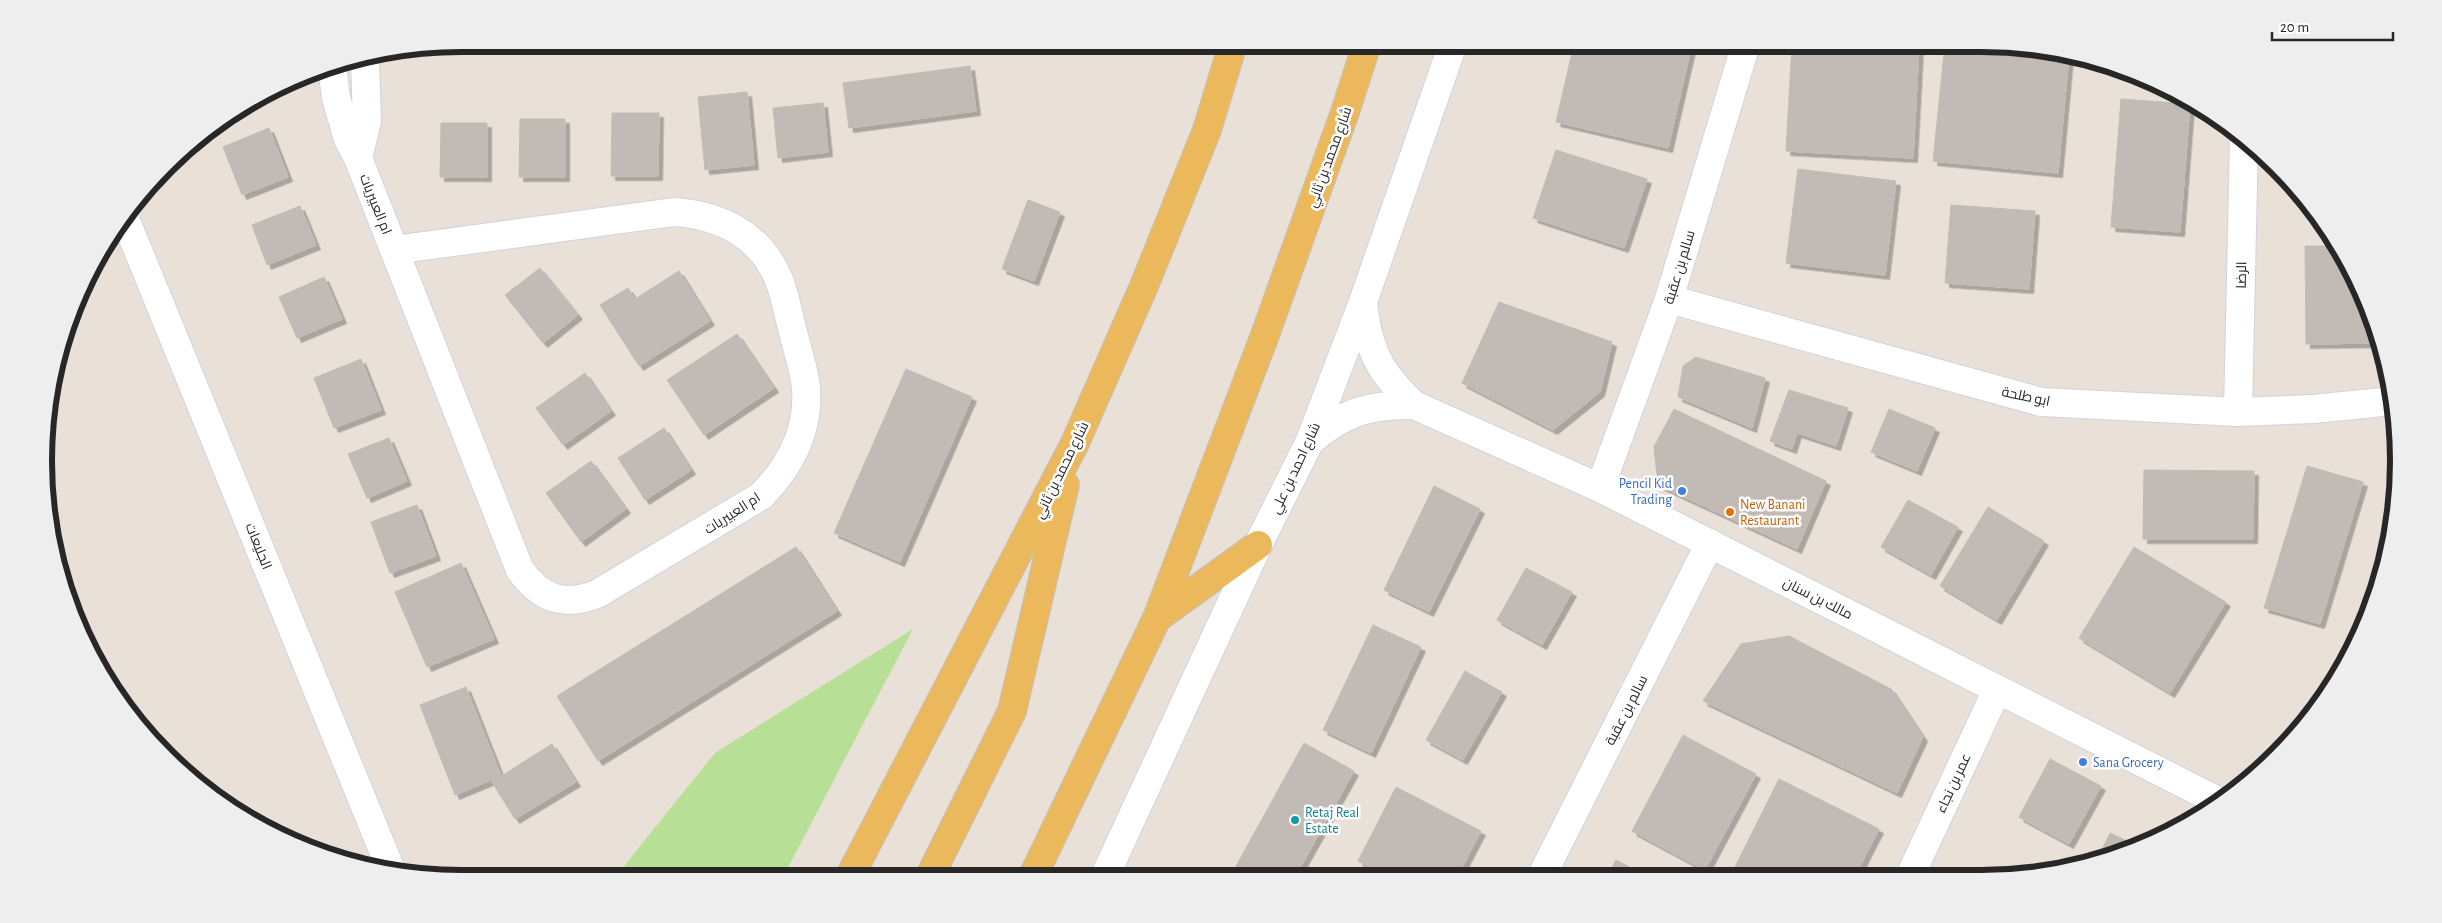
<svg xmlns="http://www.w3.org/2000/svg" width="2442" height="923" font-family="'Alegreya Sans',Cairo,sans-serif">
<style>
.green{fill:#b8df96}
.building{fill:#c1bab5;stroke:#c4bcb3;filter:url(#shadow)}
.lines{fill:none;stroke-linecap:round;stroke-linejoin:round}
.minor-casing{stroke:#ced4e0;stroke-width:30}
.major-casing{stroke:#c3c3c3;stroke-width:30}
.minor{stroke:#fff;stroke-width:28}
.major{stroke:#ebb85c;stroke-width:28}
.shop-dot{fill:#3f7fe0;stroke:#fff;stroke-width:2}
.food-dot{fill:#e8710a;stroke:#fff;stroke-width:2}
.culture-dot{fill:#0f9aa8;stroke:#fff;stroke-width:2}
.labels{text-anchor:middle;stroke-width:5;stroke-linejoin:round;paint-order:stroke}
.street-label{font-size:14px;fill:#272727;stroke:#fff}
.shop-label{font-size:14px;fill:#366cbe;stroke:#fff;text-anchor:end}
.food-label{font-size:14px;fill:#c56008;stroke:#fff;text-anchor:start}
.culture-label{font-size:14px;fill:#0d838f;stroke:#fff;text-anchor:start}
.rim{fill:none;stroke:#272727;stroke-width:6}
</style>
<defs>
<filter id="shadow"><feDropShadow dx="4.5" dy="4.5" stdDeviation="0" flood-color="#0004"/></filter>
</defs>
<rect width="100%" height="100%" fill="#e9e0d8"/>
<path class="green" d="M 913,629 L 782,879 L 617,879 L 628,861 L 715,753 Z"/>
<g class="building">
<path d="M 1574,44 L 1692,44 L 1668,148 L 1556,122 Z"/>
<path d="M 1792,44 L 1919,47 L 1913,158 L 1786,151 Z"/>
<path d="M 1945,44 L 2069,55 L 2058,173 L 1933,161 Z"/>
<path d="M 970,66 L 976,111 L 849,128 L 843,83 Z"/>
<path d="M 747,92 L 754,165 L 705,170 L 698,97 Z"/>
<path d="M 2121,99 L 2190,104 L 2180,232 L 2111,227 Z"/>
<path d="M 823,103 L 828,152 L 778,158 L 773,108 Z"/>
<path d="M 612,113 L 659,113 L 658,176 L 611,176 Z"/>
<path d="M 520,119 L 565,119 L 565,177 L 519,177 Z"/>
<path d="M 441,123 L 487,123 L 487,177 L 440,177 Z"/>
<path d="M 269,128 L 288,177 L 242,195 L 223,147 Z"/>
<path d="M 1556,150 L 1647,179 L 1624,248 L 1533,218 Z"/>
<path d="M 1798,169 L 1896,181 L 1885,275 L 1786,263 Z"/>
<path d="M 1028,200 L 1060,212 L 1034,281 L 1002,269 Z"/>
<path d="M 1951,205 L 2035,211 L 2029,289 L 1945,283 Z"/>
<path d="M 300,206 L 316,245 L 267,265 L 252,225 Z"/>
<path d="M 2305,246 L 2337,246 L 2376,327 L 2380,343 L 2306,344 Z"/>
<path d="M 540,268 L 578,315 L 543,343 L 505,295 Z"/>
<path d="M 679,271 L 710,321 L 639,366 L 600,305 L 628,288 L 635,299 Z"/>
<path d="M 324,277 L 342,319 L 297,338 L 279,297 Z"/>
<path d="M 1499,302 L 1612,342 L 1600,392 L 1553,430 L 1462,383 Z"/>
<path d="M 737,334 L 774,388 L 704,435 L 667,380 Z"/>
<path d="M 1696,357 L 1765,378 L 1752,428 L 1678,397 L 1683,366 Z"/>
<path d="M 361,359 L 381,410 L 334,428 L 314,378 Z"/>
<path d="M 906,369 L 972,397 L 900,562 L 834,533 Z"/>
<path d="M 585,373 L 611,411 L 563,445 L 536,408 Z"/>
<path d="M 1789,390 L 1848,408 L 1836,446 L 1797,433 L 1792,449 L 1770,441 Z"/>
<path d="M 1674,409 L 1826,481 L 1797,549 L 1658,485 L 1654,447 Z"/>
<path d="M 1889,409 L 1935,428 L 1917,471 L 1871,452 Z"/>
<path d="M 664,428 L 691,470 L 645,500 L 618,458 Z"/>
<path d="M 389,438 L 407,481 L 367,498 L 348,454 Z"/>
<path d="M 591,461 L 626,509 L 581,542 L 546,493 Z"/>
<path d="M 2307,466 L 2363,482 L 2320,624 L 2264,608 Z"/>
<path d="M 2144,470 L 2254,471 L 2253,539 L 2143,539 Z"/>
<path d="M 1434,486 L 1480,509 L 1429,612 L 1384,590 Z"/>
<path d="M 1908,500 L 1958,527 L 1931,575 L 1881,547 Z"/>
<path d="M 417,505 L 436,556 L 390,573 L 371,522 Z"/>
<path d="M 1988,507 L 2044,541 L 1997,620 L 1940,586 Z"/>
<path d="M 2391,517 L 2393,517 L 2386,559 L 2380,558 Z"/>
<path d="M 796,547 L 837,611 L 598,761 L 557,696 Z"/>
<path d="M 2134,547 L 2226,602 L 2170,693 L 2079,638 Z"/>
<path d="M 461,563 L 494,639 L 427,667 L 395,592 Z"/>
<path d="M 1526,568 L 1572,592 L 1542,645 L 1497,620 Z"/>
<path d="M 1373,625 L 1421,647 L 1371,753 L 1323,730 Z"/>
<path d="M 1789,636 L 1891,689 L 1923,737 L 1897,793 L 1703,701 L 1741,644 Z"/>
<path d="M 1465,671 L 1502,692 L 1463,760 L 1426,740 Z"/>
<path d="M 466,687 L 501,776 L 455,795 L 420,705 Z"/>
<path d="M 1683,735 L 1756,774 L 1705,870 L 1632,831 Z"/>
<path d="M 1304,743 L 1354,771 L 1295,877 L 1252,877 L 1235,868 Z"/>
<path d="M 552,744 L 576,782 L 515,819 L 492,782 Z"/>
<path d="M 2050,759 L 2101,786 L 2069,844 L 2019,817 Z"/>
<path d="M 1779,779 L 1879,829 L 1855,876 L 1731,875 Z"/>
<path d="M 1396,787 L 1481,831 L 1457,877 L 1389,877 L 1358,861 Z"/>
<path d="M 2110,833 L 2136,845 L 2099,856 Z"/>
<path d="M 1616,860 L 1648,877 L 1607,877 Z"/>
</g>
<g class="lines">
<defs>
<g id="minor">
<path d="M 332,65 L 336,98 L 348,139 L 358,158 L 520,570 C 541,599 564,607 597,594 L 761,496 C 792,465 812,425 805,380 C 802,363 796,345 792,328 C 788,313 785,295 779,280 C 761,235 720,215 674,212 L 394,250"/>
<path d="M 358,158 L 367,121 L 365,60"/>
<path d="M 126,221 L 391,870"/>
<path d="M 1669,299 L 2041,402 L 2238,412 L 2313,409 L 2393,401"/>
<path d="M 1363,302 C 1368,350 1379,372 1414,405 L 1600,488 L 2218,801"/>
<path d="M 2238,412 L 2244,139"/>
<path d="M 1310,441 C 1345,412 1369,404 1414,405"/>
<path d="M 1600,488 L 1669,299 L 1746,44"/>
<path d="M 1910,876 L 1997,690"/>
<path d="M 1541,877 L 1710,543"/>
<path d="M 1104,878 L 1258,545 L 1310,441 L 1363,302 L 1453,44"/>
</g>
<g id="major">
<path d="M 1157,618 L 1258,545"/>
<path d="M 849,878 L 1075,443 L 1144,286 L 1207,130 L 1233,44"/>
<path d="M 929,878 L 1012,711 L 1065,485"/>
<path d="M 1032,878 L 1157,618 L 1265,335 L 1345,112 L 1367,44"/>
</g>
</defs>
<use href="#minor" class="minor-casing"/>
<use href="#major" class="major-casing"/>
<use href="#minor" class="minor"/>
<use href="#major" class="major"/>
</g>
<g class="shop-dot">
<circle cx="1682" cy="491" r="5"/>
<circle cx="2083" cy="762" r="5"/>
</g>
<circle class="food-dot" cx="1730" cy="512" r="5"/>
<circle class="culture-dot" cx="1295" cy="820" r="5"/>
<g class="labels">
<g class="street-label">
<text transform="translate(1329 157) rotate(-70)" y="5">شارع محمد بن ثاني</text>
<text transform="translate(376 204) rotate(68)" y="5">ام العبيريات</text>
<text transform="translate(1679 267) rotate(-73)" y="5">سالم بن عقبة</text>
<text transform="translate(2241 275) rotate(-89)" y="5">الرضا</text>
<text transform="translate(2026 396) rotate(12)" y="5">ابو طلحة</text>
<text transform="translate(1295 468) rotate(-65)" y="5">شارع احمد بن علي</text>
<text transform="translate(1061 470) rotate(-64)" y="5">شارع محمد بن ثاني</text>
<text transform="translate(732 513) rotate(-33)" y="5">ام العبيريات</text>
<text transform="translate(259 546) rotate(68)" y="5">الجليعات</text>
<text transform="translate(1818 598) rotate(27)" y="5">مالك بن سنان</text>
<text transform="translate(1626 710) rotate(-63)" y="5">سالم بن عقبة</text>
<text transform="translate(1953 783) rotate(-65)" y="5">عمر بن نجاء</text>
</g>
<g class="shop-label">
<text x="1672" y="488">Pencil Kid<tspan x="1672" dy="16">Trading</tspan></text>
<text x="2093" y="767" text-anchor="start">Sana Grocery</text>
</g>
<g class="food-label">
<text x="1740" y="509">New Banani<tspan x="1740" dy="16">Restaurant</tspan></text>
</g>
<g class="culture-label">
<text x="1305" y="817">Retaj Real<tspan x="1305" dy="16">Estate</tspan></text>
</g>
</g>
<path d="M0 0H2442V923H0ZM461 52H1981A409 409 0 0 1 2390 461V461A409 409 0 0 1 1981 870H461A409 409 0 0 1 52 461V461A409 409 0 0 1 461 52Z" fill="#eee" fill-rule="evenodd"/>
<path class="rim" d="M461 52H1981A409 409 0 0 1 2390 461V461A409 409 0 0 1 1981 870H461A409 409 0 0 1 52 461V461A409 409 0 0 1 461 52Z"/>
<path d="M2272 32v8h121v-8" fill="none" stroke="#272727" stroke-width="2.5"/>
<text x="2280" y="32" font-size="15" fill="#272727" stroke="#ffffff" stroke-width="4" paint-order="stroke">20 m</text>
</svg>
